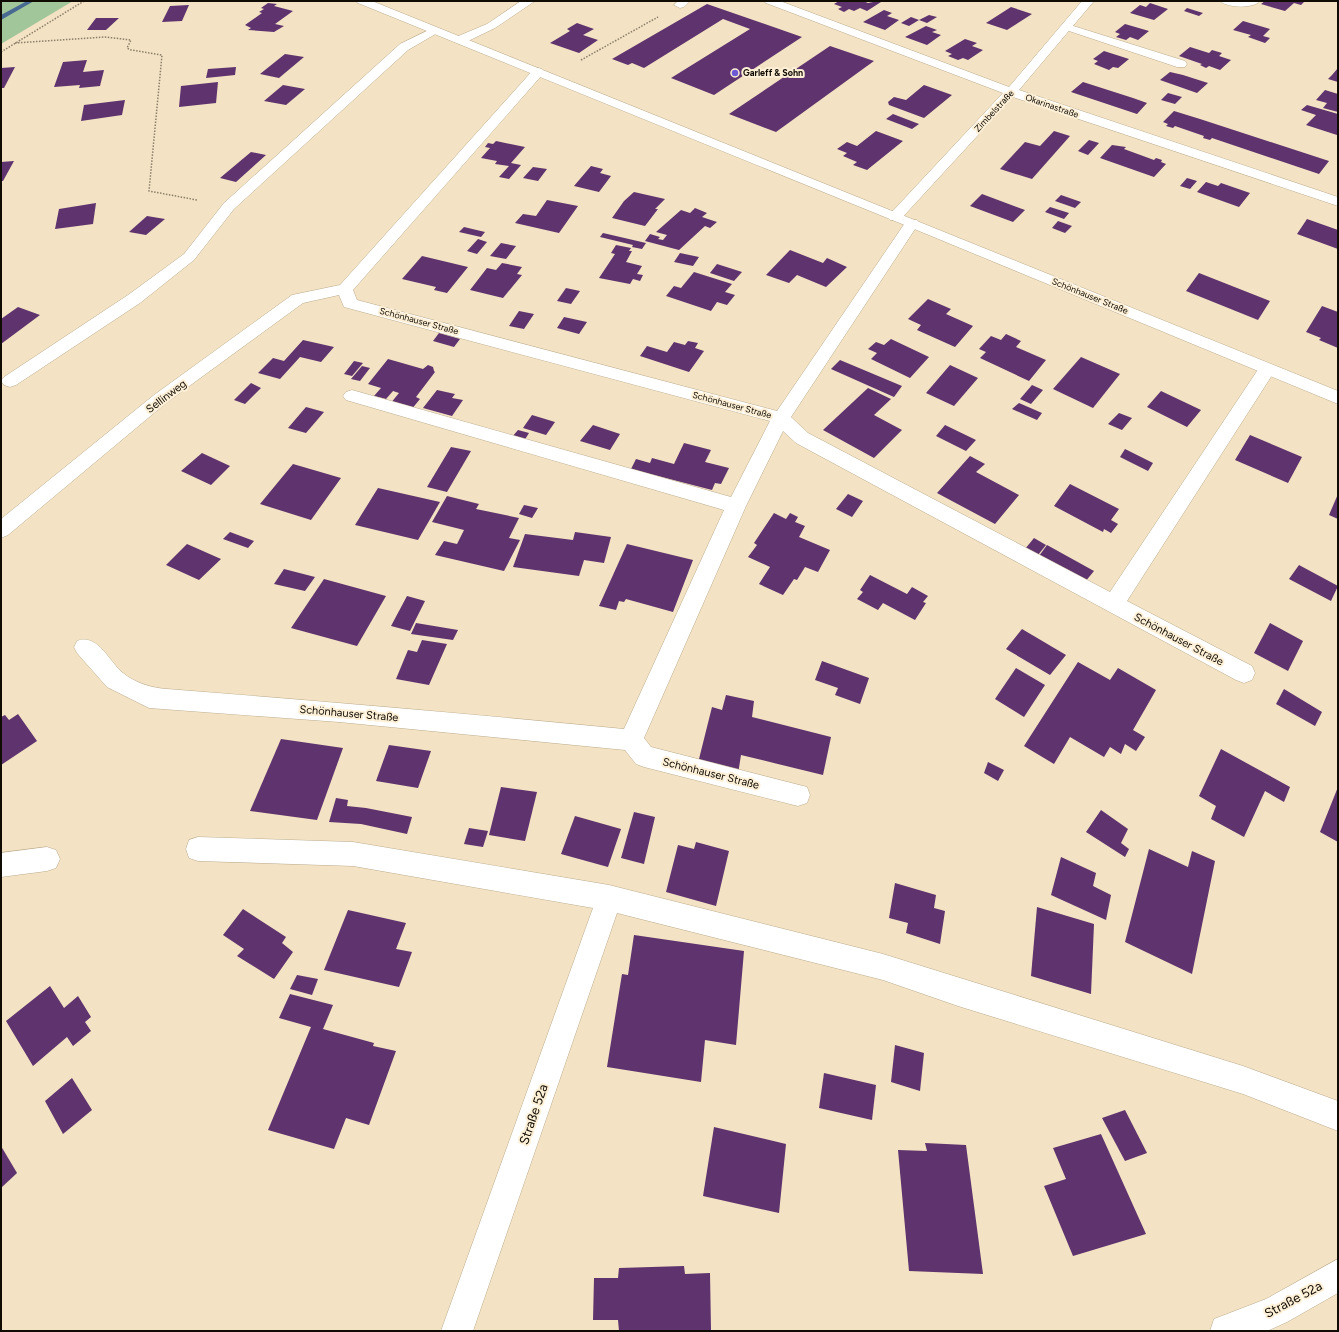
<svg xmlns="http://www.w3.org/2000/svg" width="1339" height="1332" font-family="Figtree,sans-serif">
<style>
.green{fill:#a1c69a}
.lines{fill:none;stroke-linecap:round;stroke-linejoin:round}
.stream{fill:#486991;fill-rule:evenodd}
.building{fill:#5e336e}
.lane-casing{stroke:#bbac8e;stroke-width:1}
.street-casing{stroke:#bbac8e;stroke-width:1}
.secondary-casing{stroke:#bbac8e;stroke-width:1}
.path{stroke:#8a7e6a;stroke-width:1.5;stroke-dasharray:1.5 1.5;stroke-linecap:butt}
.lane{fill:#fff;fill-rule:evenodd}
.street{fill:#fff;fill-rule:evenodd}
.secondary{fill:#fff;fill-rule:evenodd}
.poi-dot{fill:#6d59d2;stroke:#fdf0d7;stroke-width:1.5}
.labels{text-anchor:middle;stroke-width:4;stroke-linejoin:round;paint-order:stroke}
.far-poi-label{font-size:9px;font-weight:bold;fill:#100b03;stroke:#fdf0d7;text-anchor:start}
.far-street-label{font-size:9px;fill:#100b03;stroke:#fdf0d7}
.street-label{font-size:11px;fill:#100b03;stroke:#fdf0d7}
.near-street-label{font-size:13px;fill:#100b03;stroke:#fdf0d7}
</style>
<rect width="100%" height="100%" fill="#f3e2c3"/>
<path class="green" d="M 1,1 L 73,1 L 1,44 Z"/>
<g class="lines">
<path class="stream" d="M 27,1 L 34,1 L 1,20 L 1,15 Z"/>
</g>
<g class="building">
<path d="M 839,1 L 863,1 L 868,3 L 878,1 L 881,2 L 867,11 L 860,8 L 854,11 L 849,9 L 844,12 L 838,9 L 842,7 L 834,4 Z"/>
<path d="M 1265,1 L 1305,1 L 1301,5 L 1294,3 L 1285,11 L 1261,4 Z"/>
<path d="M 268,3 L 277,4 L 274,6 L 293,11 L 275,24 L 284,26 L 274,32 L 248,30 L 251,28 L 245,25 L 262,13 L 259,12 L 264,9 L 261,8 Z"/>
<path d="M 1150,3 L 1168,9 L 1154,20 L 1130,13 L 1140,5 L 1146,7 Z"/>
<path d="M 707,4 L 802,37 L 714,95 L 671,78 L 750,29 L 723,19 L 644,68 L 632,63 L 628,65 L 612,59 Z"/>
<path d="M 189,5 L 182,21 L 162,22 L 170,6 Z"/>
<path d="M 1011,7 L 1032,14 L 1007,30 L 986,23 Z"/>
<path d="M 1187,8 L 1203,13 L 1199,16 L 1184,11 Z"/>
<path d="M 884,10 L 892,13 L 887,16 L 899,20 L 885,30 L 863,22 Z"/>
<path d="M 929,15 L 937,17 L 927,23 L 919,20 L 909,26 L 901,23 L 911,17 L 919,20 Z"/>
<path d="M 96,18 L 119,18 L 106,30 L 87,30 Z"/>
<path d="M 1243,21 L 1270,29 L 1263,36 L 1270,38 L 1265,43 L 1248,37 L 1251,35 L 1233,30 Z"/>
<path d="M 577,23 L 594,29 L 583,35 L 598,40 L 579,53 L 550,43 L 570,31 L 567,29 Z"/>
<path d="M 1125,24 L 1149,31 L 1138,40 L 1130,37 L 1126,40 L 1116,37 L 1120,34 L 1115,32 Z"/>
<path d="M 926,26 L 937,30 L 932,32 L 941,35 L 927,45 L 905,37 Z"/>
<path d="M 965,39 L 977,43 L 972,46 L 983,50 L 968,60 L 963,58 L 958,60 L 948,56 L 952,54 L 945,51 Z"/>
<path d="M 830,46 L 874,61 L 776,132 L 729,114 Z"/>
<path d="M 1190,47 L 1209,53 L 1212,50 L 1222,53 L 1219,56 L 1231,60 L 1220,70 L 1209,66 L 1206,68 L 1200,65 L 1202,64 L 1179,56 Z"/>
<path d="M 1104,51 L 1129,59 L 1118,68 L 1113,67 L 1109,70 L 1094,64 L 1098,61 L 1093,59 Z"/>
<path d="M 285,54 L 304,57 L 279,78 L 260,74 Z"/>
<path d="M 87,60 L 83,72 L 104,70 L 100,86 L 79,88 L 80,85 L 54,87 L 63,62 Z"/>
<path d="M 15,67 L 4,88 L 1,88 L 1,68 Z"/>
<path d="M 236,67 L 235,75 L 206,78 L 208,69 Z"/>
<path d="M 1338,68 L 1338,82 L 1328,79 L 1332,75 Z"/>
<path d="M 1170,72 L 1183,75 L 1208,83 L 1197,93 L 1160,80 Z"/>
<path d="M 218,82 L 216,103 L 179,107 L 181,86 Z"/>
<path d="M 1083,82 L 1133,98 L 1147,103 L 1137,114 L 1071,92 Z"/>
<path d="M 283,85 L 305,89 L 286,105 L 264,101 Z"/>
<path d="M 924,85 L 952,95 L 924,118 L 889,105 L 888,102 L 894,97 L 906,100 Z"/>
<path d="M 1325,90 L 1338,94 L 1338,112 L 1323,108 L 1327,103 L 1316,100 Z"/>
<path d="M 1168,93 L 1182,97 L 1175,104 L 1161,100 Z"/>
<path d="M 125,100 L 122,115 L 81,121 L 84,105 Z"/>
<path d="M 1307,105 L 1338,114 L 1337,135 L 1306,125 L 1316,115 L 1301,110 Z"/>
<path d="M 1174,111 L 1200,119 L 1329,161 L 1319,174 L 1212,138 L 1210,140 L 1203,138 L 1204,136 L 1175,126 L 1173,128 L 1166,126 L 1168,124 L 1163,122 Z"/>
<path d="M 893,114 L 919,124 L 912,129 L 886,119 Z"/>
<path d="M 876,131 L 903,141 L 867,170 L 853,165 L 857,162 L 843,156 L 847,153 L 837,149 L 847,142 L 857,146 Z"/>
<path d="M 1054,131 L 1070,136 L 1032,179 L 1000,169 L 1025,142 L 1040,146 Z"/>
<path d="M 1089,140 L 1099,143 L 1088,155 L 1078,151 Z"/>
<path d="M 496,141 L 525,147 L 511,163 L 521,165 L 509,179 L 499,177 L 509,166 L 495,164 L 497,161 L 481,158 L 490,148 L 485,147 L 488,143 L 493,144 Z"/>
<path d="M 1112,145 L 1126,147 L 1124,149 L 1154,160 L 1156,158 L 1162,160 L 1161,162 L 1166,164 L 1154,177 L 1100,158 Z"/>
<path d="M 251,152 L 266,155 L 236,182 L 220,178 Z"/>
<path d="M 14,161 L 3,181 L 1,181 L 1,162 Z"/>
<path d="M 591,166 L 603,169 L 600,173 L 611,176 L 599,192 L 574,186 Z"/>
<path d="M 533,167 L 547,169 L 538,181 L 523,178 Z"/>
<path d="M 1187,178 L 1197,181 L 1190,189 L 1180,186 Z"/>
<path d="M 1206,182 L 1218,186 L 1221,183 L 1250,193 L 1239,207 L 1197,192 Z"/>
<path d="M 634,192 L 665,199 L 655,209 L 658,209 L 645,226 L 612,218 L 624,201 Z"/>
<path d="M 982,194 L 1025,210 L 1013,222 L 970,206 Z"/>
<path d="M 1061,195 L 1081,202 L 1075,208 L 1055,201 Z"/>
<path d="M 547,200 L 578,206 L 559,233 L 515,223 L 523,214 L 536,216 Z"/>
<path d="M 96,203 L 93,224 L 55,229 L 59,209 Z"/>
<path d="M 1050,207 L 1069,213 L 1064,219 L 1045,212 Z"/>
<path d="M 695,208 L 707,213 L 702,217 L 717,222 L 710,228 L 705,226 L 679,250 L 645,241 L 650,234 L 660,237 L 658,239 L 663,240 L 667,235 L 656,232 L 681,210 L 690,213 Z"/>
<path d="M 147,216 L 165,219 L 146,235 L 129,232 Z"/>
<path d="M 1307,219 L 1338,230 L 1338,249 L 1297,234 Z"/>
<path d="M 1058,221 L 1072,226 L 1065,233 L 1052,228 Z"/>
<path d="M 464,227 L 485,232 L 481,237 L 459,232 Z"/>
<path d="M 603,233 L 646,243 L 642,249 L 632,247 L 633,245 L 600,237 Z"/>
<path d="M 478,239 L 487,242 L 477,254 L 467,251 Z"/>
<path d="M 501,243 L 516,246 L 506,259 L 490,256 Z"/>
<path d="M 616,245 L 631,248 L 629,251 L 632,251 L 626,262 L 642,266 L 637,274 L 643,275 L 640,281 L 633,279 L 630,284 L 599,278 L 615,254 L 611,253 Z"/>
<path d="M 790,250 L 823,263 L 827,258 L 847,267 L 826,287 L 797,275 L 789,283 L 766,275 Z"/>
<path d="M 680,253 L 699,257 L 693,266 L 674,262 Z"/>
<path d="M 422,256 L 468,267 L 447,293 L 434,290 L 436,287 L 402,279 Z"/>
<path d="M 502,263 L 522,267 L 517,274 L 522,275 L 503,298 L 470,290 L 487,268 L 496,270 Z"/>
<path d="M 717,264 L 742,272 L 734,281 L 710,273 Z"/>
<path d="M 694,272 L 732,284 L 725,292 L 735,295 L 727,305 L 717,302 L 711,311 L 666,296 L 674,286 L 681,288 Z"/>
<path d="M 1199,273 L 1270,301 L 1258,320 L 1186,291 Z"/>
<path d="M 566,288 L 580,291 L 571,304 L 557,301 Z"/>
<path d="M 928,299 L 951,309 L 946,314 L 973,326 L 955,347 L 917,330 L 921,325 L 908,319 Z"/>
<path d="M 1322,306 L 1338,312 L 1338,348 L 1319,340 L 1321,338 L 1306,332 Z"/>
<path d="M 18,307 L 40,315 L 1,344 L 1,319 Z"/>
<path d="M 519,311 L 534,314 L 524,329 L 509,326 Z"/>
<path d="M 564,317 L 587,322 L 579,334 L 557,328 Z"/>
<path d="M 439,333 L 460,339 L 454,347 L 433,341 Z"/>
<path d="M 1006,334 L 1021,341 L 1016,347 L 1046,360 L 1029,381 L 980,358 L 986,352 L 979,349 L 991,336 L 1001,340 Z"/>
<path d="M 891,339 L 929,357 L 910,378 L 871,359 L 877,353 L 868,349 L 876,342 L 884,345 Z"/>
<path d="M 303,340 L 334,347 L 321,362 L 300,357 L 280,379 L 258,373 L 273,358 L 284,361 Z"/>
<path d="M 688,341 L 698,343 L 695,348 L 704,351 L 689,372 L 640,356 L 647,346 L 667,352 L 674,342 L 685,345 Z"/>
<path d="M 1081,357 L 1120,374 L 1093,408 L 1053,389 Z"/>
<path d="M 388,359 L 423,369 L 428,365 L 433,367 L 434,371 L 435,372 L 416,397 L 420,399 L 411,410 L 390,404 L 399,393 L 393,391 L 386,399 L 374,396 L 381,388 L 368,384 Z"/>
<path d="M 840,360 L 902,386 L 894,397 L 831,369 Z"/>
<path d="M 354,361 L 363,363 L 352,376 L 344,374 Z"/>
<path d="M 950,365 L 978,378 L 954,406 L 926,393 Z"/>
<path d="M 362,366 L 370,368 L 360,381 L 351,379 Z"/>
<path d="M 251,383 L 261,388 L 245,404 L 234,400 Z"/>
<path d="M 1032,385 L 1043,390 L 1031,404 L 1020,399 Z"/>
<path d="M 868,388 L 891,399 L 874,415 L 902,430 L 874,458 L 823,430 Z"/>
<path d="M 437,390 L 455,394 L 452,398 L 463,400 L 452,416 L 423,408 Z"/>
<path d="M 1161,391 L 1201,410 L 1187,427 L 1147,407 Z"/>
<path d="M 1019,403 L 1042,413 L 1037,420 L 1012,409 Z"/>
<path d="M 306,407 L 324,412 L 306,433 L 288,428 Z"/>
<path d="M 1119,413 L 1132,418 L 1122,430 L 1108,424 Z"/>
<path d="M 532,415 L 555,422 L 546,435 L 523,428 Z"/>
<path d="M 593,425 L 620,434 L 610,450 L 580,441 Z"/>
<path d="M 945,425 L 976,440 L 966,451 L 936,436 Z"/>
<path d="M 518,430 L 529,433 L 524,441 L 512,437 Z"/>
<path d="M 1250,435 L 1302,457 L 1288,483 L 1235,460 Z"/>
<path d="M 684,443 L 711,450 L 705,462 L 729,468 L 721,484 L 715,483 L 712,490 L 631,469 L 636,459 L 650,463 L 652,458 L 674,464 Z"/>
<path d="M 451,447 L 471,451 L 447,492 L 427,487 Z"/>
<path d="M 1125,449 L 1153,463 L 1148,471 L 1120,457 Z"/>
<path d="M 202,453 L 230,466 L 211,485 L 181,471 Z"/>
<path d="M 970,456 L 985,464 L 976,472 L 1019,495 L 995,524 L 937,493 Z"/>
<path d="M 293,464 L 341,478 L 311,520 L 260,504 Z"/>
<path d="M 1070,484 L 1119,509 L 1111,520 L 1118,524 L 1111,533 L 1104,529 L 1103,532 L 1054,506 Z"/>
<path d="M 378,488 L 440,502 L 418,540 L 355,525 Z"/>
<path d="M 848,494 L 863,501 L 852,517 L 836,509 Z"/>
<path d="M 1338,494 L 1338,519 L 1329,515 Z"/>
<path d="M 447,496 L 479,504 L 476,509 L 519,518 L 509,538 L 520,540 L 504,571 L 435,555 L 444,541 L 457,544 L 464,530 L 432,522 Z"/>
<path d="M 524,505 L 538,508 L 532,518 L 519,514 Z"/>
<path d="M 774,513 L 786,519 L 790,513 L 798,517 L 795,522 L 805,526 L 799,537 L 830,550 L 818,572 L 805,567 L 797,580 L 794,579 L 783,595 L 759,584 L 770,567 L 748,557 L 757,545 L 754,543 Z"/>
<path d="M 230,532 L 254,541 L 248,548 L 223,539 Z"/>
<path d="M 575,532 L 611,537 L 604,563 L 584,560 L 579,576 L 513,567 L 525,534 L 573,540 Z"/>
<path d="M 1034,538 L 1046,545 L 1038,555 L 1025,549 Z"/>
<path d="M 187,544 L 221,559 L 199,580 L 166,565 Z"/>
<path d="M 627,544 L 693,560 L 673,612 L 626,599 L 624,602 L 619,601 L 616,610 L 599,606 Z"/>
<path d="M 1047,545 L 1094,571 L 1085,582 L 1039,556 Z"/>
<path d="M 1299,565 L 1338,586 L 1331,601 L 1289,579 Z"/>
<path d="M 284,569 L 315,577 L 305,591 L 274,584 Z"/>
<path d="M 870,575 L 907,594 L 912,587 L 928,596 L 923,602 L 926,603 L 915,620 L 883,603 L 878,610 L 857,599 L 863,592 L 860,590 Z"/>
<path d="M 324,579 L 386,596 L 357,646 L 291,628 Z"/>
<path d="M 407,596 L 425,601 L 410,631 L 391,626 Z"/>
<path d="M 416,623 L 458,630 L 453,640 L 411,634 Z"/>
<path d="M 1270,623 L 1303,641 L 1288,671 L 1254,653 Z"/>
<path d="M 1022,629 L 1066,655 L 1050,675 L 1006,649 Z"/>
<path d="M 422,640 L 447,644 L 429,685 L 396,679 L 408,650 L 417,652 Z"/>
<path d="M 822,661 L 869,678 L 860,704 L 835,695 L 838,688 L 815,680 Z"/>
<path d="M 1078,662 L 1110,680 L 1118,668 L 1156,690 L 1133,730 L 1145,737 L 1136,751 L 1125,744 L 1121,754 L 1110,747 L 1104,757 L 1070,737 L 1054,764 L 1024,746 Z"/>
<path d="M 1016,668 L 1045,685 L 1024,717 L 995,699 Z"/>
<path d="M 1284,689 L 1322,712 L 1315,726 L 1276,704 Z"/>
<path d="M 726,695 L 754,701 L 752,717 L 831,737 L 823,775 L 741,755 L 738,774 L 698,763 L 712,707 L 722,710 Z"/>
<path d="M 18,714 L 37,741 L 1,765 L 1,717 L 5,715 L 9,720 Z"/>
<path d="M 281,739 L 343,748 L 317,820 L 250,811 Z"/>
<path d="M 389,745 L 431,751 L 418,788 L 376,781 Z"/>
<path d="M 1221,749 L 1290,787 L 1284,802 L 1265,791 L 1244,837 L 1211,819 L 1216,806 L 1199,796 Z"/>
<path d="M 988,762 L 1004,770 L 998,781 L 984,773 Z"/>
<path d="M 501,787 L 537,792 L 525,841 L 489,835 Z"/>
<path d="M 1338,787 L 1338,842 L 1320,832 Z"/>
<path d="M 336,798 L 348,800 L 347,806 L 366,808 L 412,817 L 407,834 L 361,824 L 329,822 Z"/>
<path d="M 1101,810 L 1128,829 L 1121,843 L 1129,849 L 1125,857 L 1086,832 Z"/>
<path d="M 634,812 L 655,817 L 644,864 L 621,858 Z"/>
<path d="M 575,816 L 621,829 L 608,867 L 561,854 Z"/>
<path d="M 469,828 L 488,831 L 483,847 L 464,844 Z"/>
<path d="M 696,842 L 729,851 L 716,906 L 666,892 L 678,845 L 694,849 Z"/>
<path d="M 1149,849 L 1188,867 L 1192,851 L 1215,861 L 1192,974 L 1125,942 Z"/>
<path d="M 1061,857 L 1096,873 L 1093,886 L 1111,895 L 1106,920 L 1051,895 Z"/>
<path d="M 895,883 L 936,895 L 934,908 L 945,911 L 940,944 L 906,933 L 908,923 L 889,918 Z"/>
<path d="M 1037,907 L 1094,924 L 1091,994 L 1031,976 Z"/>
<path d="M 243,909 L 286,937 L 282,943 L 293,952 L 274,979 L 237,956 L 244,949 L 223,935 Z"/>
<path d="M 348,910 L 406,923 L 396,949 L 412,952 L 399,987 L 324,970 Z"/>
<path d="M 634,935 L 744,951 L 736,1045 L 705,1040 L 701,1082 L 607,1067 L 622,974 L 628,975 Z"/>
<path d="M 297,975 L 318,979 L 312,995 L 290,989 Z"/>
<path d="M 50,986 L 64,1008 L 78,996 L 91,1017 L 85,1022 L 91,1031 L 73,1046 L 67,1037 L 33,1066 L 6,1021 Z"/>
<path d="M 290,994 L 333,1005 L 323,1029 L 374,1043 L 373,1046 L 396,1051 L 369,1125 L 346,1118 L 334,1149 L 268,1130 L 311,1027 L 279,1018 Z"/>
<path d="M 895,1045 L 924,1053 L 920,1091 L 891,1082 Z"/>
<path d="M 824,1073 L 876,1085 L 872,1120 L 819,1108 Z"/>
<path d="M 72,1078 L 92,1110 L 63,1134 L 45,1101 Z"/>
<path d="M 1125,1110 L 1147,1153 L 1125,1161 L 1102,1118 Z"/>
<path d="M 714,1127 L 786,1144 L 779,1213 L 703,1196 Z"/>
<path d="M 1101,1134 L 1146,1234 L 1073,1256 L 1044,1186 L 1066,1179 L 1053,1148 Z"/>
<path d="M 925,1143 L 966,1145 L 983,1274 L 909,1271 L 898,1150 L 927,1151 Z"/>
<path d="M 1,1146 L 17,1173 L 1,1188 Z"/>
<path d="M 684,1266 L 685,1274 L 710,1273 L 711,1330 L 619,1331 L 618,1320 L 593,1320 L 594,1278 L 618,1278 L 619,1268 Z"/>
</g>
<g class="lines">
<defs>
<g id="lane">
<path d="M 521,1 L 535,1 L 495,28 L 464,43 L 460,44 L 454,40 L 456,37 L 487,24 Z"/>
<path d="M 678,1 L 690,1 L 684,7 L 680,8 L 674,5 Z"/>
<path d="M 1220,1 L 1260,1 C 1253,9 1227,8 1220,1 Z"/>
<path d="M 1067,24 L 1185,61 L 1187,64 L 1185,67 L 1177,67 L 1063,29 L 1061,27 L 1063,25 Z"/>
<path d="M 435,27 L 441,30 L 439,32 L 408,50 L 234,209 L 194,260 L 140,303 L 16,385 L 10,387 L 4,385 L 1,381 L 4,377 L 128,295 L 184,254 L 224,203 L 400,44 Z"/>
<path d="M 538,68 L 542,69 L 544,72 L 542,75 L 353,290 L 357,300 L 777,411 L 907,220 L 917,220 L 919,223 L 791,417 L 808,433 L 1110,592 L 1261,365 L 1267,363 L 1273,365 L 1276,369 L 1127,601 L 1252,666 L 1255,673 L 1252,680 L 1244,683 L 1236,680 L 796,443 L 783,431 L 746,506 L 644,738 L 651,747 L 807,787 L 810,795 L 807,803 L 798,806 L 644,767 L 636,764 L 625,750 L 339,722 L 149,708 L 107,687 L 77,653 L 74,647 L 77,641 C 98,633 109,662 123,673 C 135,683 152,688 167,689 C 320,701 472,714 624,729 L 724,510 L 346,400 L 343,396 L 346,392 L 352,390 L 731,497 L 770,421 L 344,307 L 339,295 L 303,303 L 166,403 L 8,535 L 1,538 L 1,519 L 154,395 L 292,295 L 340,285 L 534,69 Z"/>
<path d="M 198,837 L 353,842 L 609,885 L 883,954 L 1243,1066 L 1338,1101 L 1338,1131 L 1243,1094 L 958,1006 L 883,980 L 617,913 L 473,1331 L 441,1331 L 593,908 L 353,866 L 198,861 L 189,858 L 186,849 L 189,840 Z"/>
<path d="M 47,847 L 56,850 L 60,859 L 56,868 L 47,871 L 1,877 L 1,853 Z"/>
<path d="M 1338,1259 L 1338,1293 L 1287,1322 L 1267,1331 L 1210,1331 L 1214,1319 L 1266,1299 Z"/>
</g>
<path id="street" d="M 764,1 L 780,1 L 1009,87 L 1082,1 L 1094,1 L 1019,90 L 1338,197 L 1338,206 L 1013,97 L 900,220 L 890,220 L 888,217 L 890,214 L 1003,93 L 766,3 Z"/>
<path id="secondary" d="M 356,1 L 372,1 L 1338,391 L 1338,404 L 907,226 L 358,3 Z"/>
</defs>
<use href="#lane" class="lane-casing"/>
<use href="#street" class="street-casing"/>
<use href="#secondary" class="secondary-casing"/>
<g class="path">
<path d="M 15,43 L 105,37 L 131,40 L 127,48 L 131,50 L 162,55 L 149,191 L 197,200"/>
<path d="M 1,52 L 84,1"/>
<path d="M 581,60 L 658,17"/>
</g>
<use href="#lane" class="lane"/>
<use href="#street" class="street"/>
<use href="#secondary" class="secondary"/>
</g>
<circle class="poi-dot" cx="735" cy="73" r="4"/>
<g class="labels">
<g class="far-poi-label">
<text x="743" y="76">Garleff &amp; Sohn</text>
</g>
<g class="far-street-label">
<text transform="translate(1052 106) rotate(19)" y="3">Okarinastraße</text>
<text transform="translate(994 111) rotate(-47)" y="3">Zimbelstraße</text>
<text transform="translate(1090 296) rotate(22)" y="3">Schönhauser Straße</text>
<text transform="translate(419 321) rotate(15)" y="3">Schönhauser Straße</text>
<text transform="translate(732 405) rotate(15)" y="3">Schönhauser Straße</text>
</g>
<g class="street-label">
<text transform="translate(166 396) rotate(-37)" y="4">Sellinweg</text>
<text transform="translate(1179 639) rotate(28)" y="4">Schönhauser Straße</text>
<text transform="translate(349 713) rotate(5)" y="4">Schönhauser Straße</text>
<text transform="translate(711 773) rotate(14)" y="4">Schönhauser Straße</text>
</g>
<g class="near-street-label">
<text transform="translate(533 1114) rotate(-71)" y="5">Straße 52a</text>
<text transform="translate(1293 1299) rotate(-28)" y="5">Straße 52a</text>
</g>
</g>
<rect width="1339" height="1332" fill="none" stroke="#100b03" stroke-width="4"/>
</svg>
